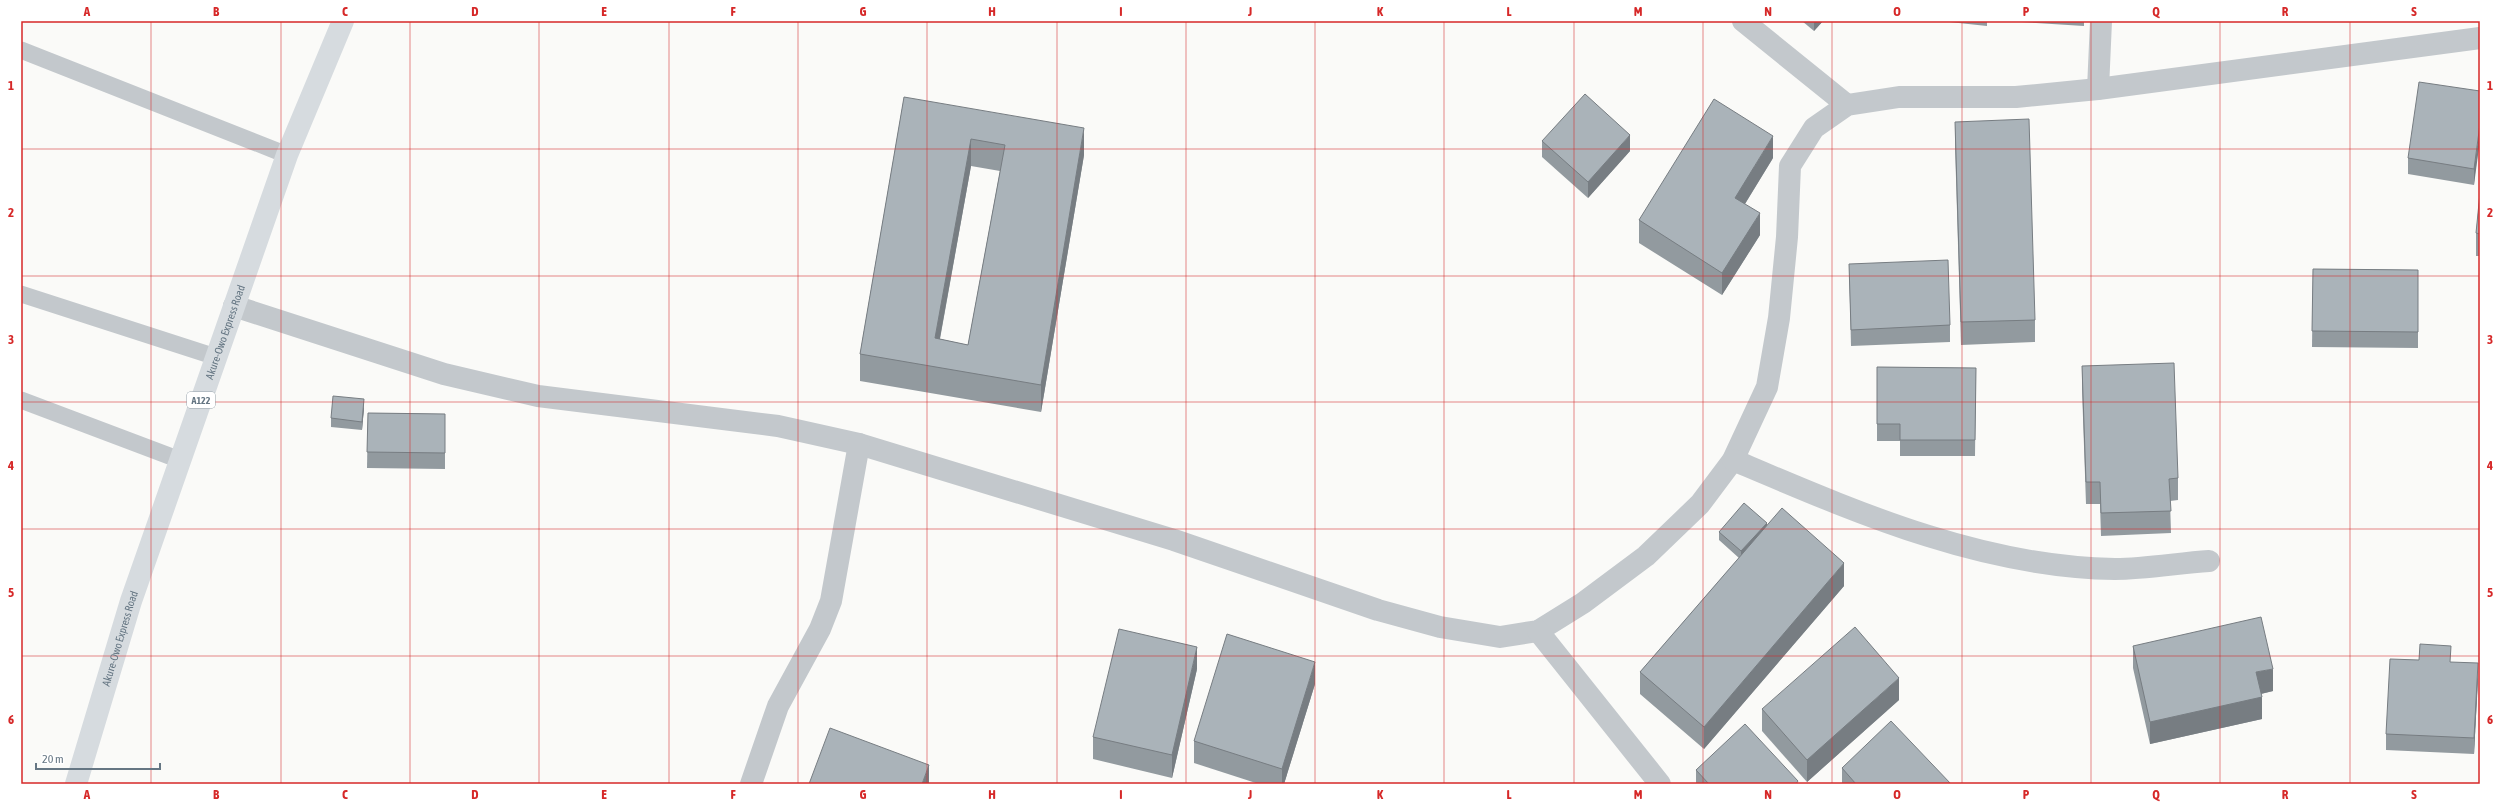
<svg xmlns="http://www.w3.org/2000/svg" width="2501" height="805" font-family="'Asap Condensed',sans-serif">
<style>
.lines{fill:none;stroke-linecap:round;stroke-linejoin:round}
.service{stroke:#c3c8cc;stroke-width:17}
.minor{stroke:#c3c8cc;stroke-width:22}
.trunk{stroke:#d6dbdf;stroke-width:22}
.wall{fill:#929a9f;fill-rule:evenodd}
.shaded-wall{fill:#777d82}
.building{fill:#aab3b9;stroke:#777d82;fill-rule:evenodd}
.grid{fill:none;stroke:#d62828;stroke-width:1;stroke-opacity:0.55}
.labels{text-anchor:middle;stroke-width:4;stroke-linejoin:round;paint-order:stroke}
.shield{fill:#fff;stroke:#939fa8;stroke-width:1}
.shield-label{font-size:10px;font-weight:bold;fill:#657683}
.street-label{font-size:11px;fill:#657683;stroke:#fff}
.neatline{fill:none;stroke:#d62828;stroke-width:1.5}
.grid-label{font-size:13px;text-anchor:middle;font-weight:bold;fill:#d62828}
</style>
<rect width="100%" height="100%" fill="#fafaf8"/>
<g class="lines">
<g class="service">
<path d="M 21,50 L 287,155"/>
<path d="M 21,294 L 216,357"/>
<path d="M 21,400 L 180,460"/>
</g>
<g class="minor">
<path d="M 1743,21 L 1847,105"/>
<path d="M 2098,89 L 2101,21"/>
<path d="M 234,306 L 444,374 L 538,396 L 778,426 L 859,444 L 1174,540 L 1378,610 L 1440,627 L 1500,637 L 1538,631 L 1583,603 L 1646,556 L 1700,504 L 1733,460 L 1767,387 L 1779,318 L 1787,237 L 1790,166 L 1814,128 L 1847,105 L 1899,97 L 2016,97 L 2098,89 L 2480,38"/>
<path d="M 1733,460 C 1856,512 1980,567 2115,569 C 2146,569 2178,563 2209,561"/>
<path d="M 1538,631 L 1660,784"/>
<path d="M 751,784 L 778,706 L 820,629 L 831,601 L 859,444"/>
</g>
<path class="trunk" id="s1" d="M 76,784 L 131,601 L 287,155 L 343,21"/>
</g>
<g class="wall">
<path d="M 1802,21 L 1823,21 L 1814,31 Z"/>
<path d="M 1940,21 L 1987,21 L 1987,26 Z"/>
<path d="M 2005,21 L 2084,21 L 2084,26 Z"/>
<path d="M 2480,91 L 2474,185 L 2408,174 L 2408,158 Z"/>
<path d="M 904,97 L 1084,155 L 1041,412 L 860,381 L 860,354 ZM 971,166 L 1000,171 L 968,345 L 940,339 Z"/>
<path d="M 1955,122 L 2035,320 L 2035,342 L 1961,345 L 1955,145 Z"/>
<path d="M 1542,141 L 1630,151 L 1588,198 L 1542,157 Z"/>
<path d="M 1773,158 L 1745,204 L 1760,235 L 1722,295 L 1639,243 L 1639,220 Z"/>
<path d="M 2480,193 L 2480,256 L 2476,256 L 2476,233 Z"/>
<path d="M 1849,264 L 1950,325 L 1950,342 L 1851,346 Z"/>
<path d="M 2313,269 L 2418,270 L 2418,348 L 2312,347 Z"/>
<path d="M 2082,366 L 2178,478 L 2178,500 L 2170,501 L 2171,533 L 2101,536 L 2100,504 L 2086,504 L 2082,389 Z"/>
<path d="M 1877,367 L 1976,368 L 1975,456 L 1900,456 L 1900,441 L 1877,441 Z"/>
<path d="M 364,408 L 362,430 L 331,427 L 331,418 Z"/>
<path d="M 368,413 L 445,414 L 445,469 L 367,468 Z"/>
<path d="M 1767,525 L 1844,586 L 1704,749 L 1640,694 L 1640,672 L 1739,558 L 1719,540 L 1719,532 Z"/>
<path d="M 2133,646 L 2273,691 L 2261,694 L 2262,719 L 2150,744 L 2133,668 Z"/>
<path d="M 2451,662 L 2478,679 L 2474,754 L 2386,750 L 2386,734 Z"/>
<path d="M 1197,669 L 1172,778 L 1093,759 L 1093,737 Z"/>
<path d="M 1315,684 L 1284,784 L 1259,784 L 1194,763 L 1194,741 Z"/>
<path d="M 1899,700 L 1807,782 L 1762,731 L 1762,709 Z"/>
<path d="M 1842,768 L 1951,784 L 1842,784 Z"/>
<path d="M 1696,770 L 1798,784 L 1696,784 Z"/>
</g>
<g class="shaded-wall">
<path d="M 1815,21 L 1823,21 L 1814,31 L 1814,23 Z"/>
<path d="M 2480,124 L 2480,140 L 2474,185 L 2474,169 Z"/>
<path d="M 1084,128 L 1084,155 L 1041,412 L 1041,385 Z"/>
<path d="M 1630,135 L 1630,151 L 1588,198 L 1588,182 Z"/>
<path d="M 1773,136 L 1773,158 L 1735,220 L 1735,198 Z"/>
<path d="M 971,139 L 971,166 L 935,365 L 935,338 Z"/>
<path d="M 1760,213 L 1760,235 L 1722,295 L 1722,273 Z"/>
<path d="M 364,399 L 364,408 L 362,430 L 362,422 Z"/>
<path d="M 1767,523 L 1767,531 L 1741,560 L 1741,551 Z"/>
<path d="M 1844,563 L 1844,586 L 1704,749 L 1704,727 Z"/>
<path d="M 1197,647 L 1197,669 L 1172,778 L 1172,755 Z"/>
<path d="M 1315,662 L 1315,684 L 1284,784 L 1282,784 L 1282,769 Z"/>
<path d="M 2478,663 L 2478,679 L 2474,754 L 2474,738 Z"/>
<path d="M 2273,669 L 2273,691 L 2256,695 L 2256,672 Z"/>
<path d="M 1899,678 L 1899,700 L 1807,782 L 1807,760 Z"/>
<path d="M 2262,697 L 2262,719 L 2150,744 L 2150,722 Z"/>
<path d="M 929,765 L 929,784 L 922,784 Z"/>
</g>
<g class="building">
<path d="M 2419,82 L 2480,91 L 2480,124 L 2474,169 L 2408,158 Z"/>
<path d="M 1585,94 L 1630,135 L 1588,182 L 1542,141 Z"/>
<path d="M 904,97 L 1084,128 L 1041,385 L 860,354 ZM 971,139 L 1005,145 L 968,345 L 935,338 Z"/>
<path d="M 1714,99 L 1773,136 L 1735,198 L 1760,213 L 1722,273 L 1639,220 Z"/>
<path d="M 2029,119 L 2035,320 L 1961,322 L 1955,122 Z"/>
<path d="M 2480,193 L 2480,234 L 2476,233 Z"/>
<path d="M 1948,260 L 1950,325 L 1851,330 L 1849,264 Z"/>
<path d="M 2313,269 L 2418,270 L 2418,332 L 2312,331 Z"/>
<path d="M 2174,363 L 2178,478 L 2169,479 L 2171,511 L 2101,513 L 2100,482 L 2086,482 L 2082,366 Z"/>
<path d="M 1877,367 L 1976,368 L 1975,440 L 1900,440 L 1900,424 L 1877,424 Z"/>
<path d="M 333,396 L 364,399 L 362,422 L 331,418 Z"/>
<path d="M 368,413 L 445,414 L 445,453 L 367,452 Z"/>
<path d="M 1744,503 L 1767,523 L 1741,551 L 1719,532 Z"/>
<path d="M 1782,508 L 1844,563 L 1704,727 L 1640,672 Z"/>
<path d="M 2261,617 L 2273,669 L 2256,672 L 2262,697 L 2150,722 L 2133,646 Z"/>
<path d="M 1855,627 L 1899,678 L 1807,760 L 1762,709 Z"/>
<path d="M 1119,629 L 1197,647 L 1172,755 L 1093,737 Z"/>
<path d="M 1227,634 L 1315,662 L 1282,769 L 1194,741 Z"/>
<path d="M 2420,644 L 2451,646 L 2450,662 L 2478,663 L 2474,738 L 2386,734 L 2390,659 L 2419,660 Z"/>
<path d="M 1891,721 L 1951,784 L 1856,784 L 1842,768 Z"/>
<path d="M 1745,724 L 1798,781 L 1796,784 L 1709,784 L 1696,770 Z"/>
<path d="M 830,728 L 929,765 L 922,784 L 809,784 Z"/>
</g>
<path class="grid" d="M 151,21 L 151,784M 281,21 L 281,784M 410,21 L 410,784M 539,21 L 539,784M 669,21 L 669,784M 798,21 L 798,784M 927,21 L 927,784M 1057,21 L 1057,784M 1186,21 L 1186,784M 1315,21 L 1315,784M 1444,21 L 1444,784M 1574,21 L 1574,784M 1703,21 L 1703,784M 1832,21 L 1832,784M 1962,21 L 1962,784M 2091,21 L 2091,784M 2220,21 L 2220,784M 2350,21 L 2350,784M 21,149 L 2480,149M 21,276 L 2480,276M 21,402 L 2480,402M 21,529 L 2480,529M 21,656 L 2480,656"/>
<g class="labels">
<rect class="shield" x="187" y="392" width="28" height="16" rx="3"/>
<g class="shield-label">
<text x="201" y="404">A122</text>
</g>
<g class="street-label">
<text dy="4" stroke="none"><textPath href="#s1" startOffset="476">Akure-Owo Express Road</textPath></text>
<text dy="4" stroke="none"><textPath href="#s1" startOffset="152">Akure-Owo Express Road</textPath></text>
</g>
</g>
<rect width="2501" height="805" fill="none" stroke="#ffffff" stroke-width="44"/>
<path d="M36 763v6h124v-6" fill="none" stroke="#657683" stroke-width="2"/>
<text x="42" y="763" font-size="12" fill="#657683" stroke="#ffffff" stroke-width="3" paint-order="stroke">20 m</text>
<rect x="22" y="22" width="2457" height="761" class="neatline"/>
<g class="grid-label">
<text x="87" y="16">A</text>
<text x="216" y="16">B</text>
<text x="345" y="16">C</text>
<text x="475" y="16">D</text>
<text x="604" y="16">E</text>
<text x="733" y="16">F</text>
<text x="863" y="16">G</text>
<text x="992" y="16">H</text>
<text x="1121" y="16">I</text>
<text x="1250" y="16">J</text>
<text x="1380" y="16">K</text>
<text x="1509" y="16">L</text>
<text x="1638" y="16">M</text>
<text x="1768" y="16">N</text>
<text x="1897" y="16">O</text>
<text x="2026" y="16">P</text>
<text x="2156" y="16">Q</text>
<text x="2285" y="16">R</text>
<text x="2414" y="16">S</text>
<text x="11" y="90">1</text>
<text x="2490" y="90">1</text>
<text x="11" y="217">2</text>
<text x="2490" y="217">2</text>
<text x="11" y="344">3</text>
<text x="2490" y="344">3</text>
<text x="11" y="470">4</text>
<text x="2490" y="470">4</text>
<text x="11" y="597">5</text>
<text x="2490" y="597">5</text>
<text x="11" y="724">6</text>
<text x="2490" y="724">6</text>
<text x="87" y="799">A</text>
<text x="216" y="799">B</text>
<text x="345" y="799">C</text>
<text x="475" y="799">D</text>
<text x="604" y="799">E</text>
<text x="733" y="799">F</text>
<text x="863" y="799">G</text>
<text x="992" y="799">H</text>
<text x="1121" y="799">I</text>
<text x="1250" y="799">J</text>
<text x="1380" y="799">K</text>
<text x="1509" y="799">L</text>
<text x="1638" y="799">M</text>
<text x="1768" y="799">N</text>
<text x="1897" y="799">O</text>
<text x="2026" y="799">P</text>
<text x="2156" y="799">Q</text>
<text x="2285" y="799">R</text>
<text x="2414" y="799">S</text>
</g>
</svg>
